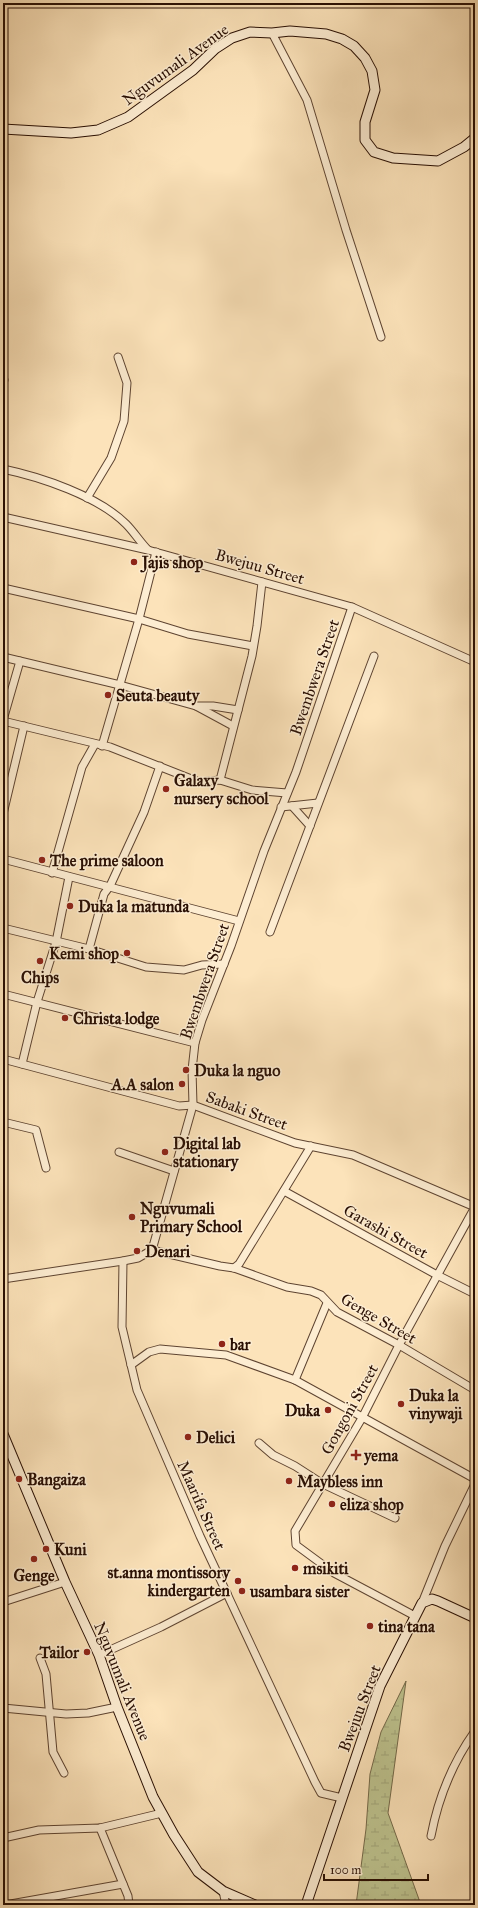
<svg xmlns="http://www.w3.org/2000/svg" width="478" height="1908" font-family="'IM FELL Great Primer',serif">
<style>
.wetland{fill:url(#wetland-marsh);stroke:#746a4a}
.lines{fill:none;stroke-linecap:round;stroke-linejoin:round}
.street-casing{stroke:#5e4431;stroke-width:9}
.secondary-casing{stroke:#290f03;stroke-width:11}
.street{stroke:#fdedd2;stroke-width:7}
.secondary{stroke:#fdedd2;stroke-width:9}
.poi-dot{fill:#8f2418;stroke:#fdedd2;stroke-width:1.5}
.labels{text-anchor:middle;stroke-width:3;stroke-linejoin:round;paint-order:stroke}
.street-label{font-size:16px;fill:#290f03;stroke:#fdedd2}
.poi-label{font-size:16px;font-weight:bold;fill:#290f03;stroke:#fdedd2;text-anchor:start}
</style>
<defs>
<pattern id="wetland-marsh" width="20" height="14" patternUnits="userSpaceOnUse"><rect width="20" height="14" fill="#bec490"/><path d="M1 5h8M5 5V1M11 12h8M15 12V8" fill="none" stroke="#a3a77b"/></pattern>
</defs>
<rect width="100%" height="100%" fill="#fce3ba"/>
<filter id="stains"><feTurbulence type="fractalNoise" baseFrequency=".005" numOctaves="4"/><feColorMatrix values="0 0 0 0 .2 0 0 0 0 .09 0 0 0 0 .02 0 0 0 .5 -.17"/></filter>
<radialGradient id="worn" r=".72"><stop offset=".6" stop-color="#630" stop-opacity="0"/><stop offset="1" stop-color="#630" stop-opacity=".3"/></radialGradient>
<path class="wetland" d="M 406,1681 L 388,1813 L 421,1905 L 356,1905 L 366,1829 L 370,1774 L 381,1732 Z"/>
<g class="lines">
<defs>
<g id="street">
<path d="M 272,33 L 307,100 L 346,230 L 381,337"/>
<path d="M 3,382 L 4,380"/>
<path d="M 3,469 C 41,477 98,496 126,524 C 134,532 140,542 148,550 L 352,607 L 475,662"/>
<path d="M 87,498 L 111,458 L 124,421 L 127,383 L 118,357"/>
<path d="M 3,517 L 148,550"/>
<path d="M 3,588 L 139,619 L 188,634 L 253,646"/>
<path d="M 3,657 L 120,685 L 196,706 L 213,706 L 238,710"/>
<path d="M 196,706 L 233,726"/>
<path d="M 3,720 L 20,661"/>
<path d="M 3,721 L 110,747 L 199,782 L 220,780 L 252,790 L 287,793"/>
<path d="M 102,746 L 139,619 L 156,552"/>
<path d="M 220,780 L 252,656 L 257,626 L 262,582"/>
<path d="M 292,806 L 310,826"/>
<path d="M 281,807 L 318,803"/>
<path d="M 3,814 L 24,726"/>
<path d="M 3,859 L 239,921"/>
<path d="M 52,873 L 82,767 L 95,744"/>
<path d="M 3,928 L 89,949 L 146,967 L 184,970 L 202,965 L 224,964"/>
<path d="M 270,932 L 374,656"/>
<path d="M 89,949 L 104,894 L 110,886 L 144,812 L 160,766"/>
<path d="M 3,994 L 195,1043"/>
<path d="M 3,1059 L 179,1106 L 193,1105 L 295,1143 L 353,1155 L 475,1207 L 399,1345 L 362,1418 L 295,1531 L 296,1545 L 334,1573 L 415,1616"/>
<path d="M 22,1064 L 37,1002 L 56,942 L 69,877"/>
<path d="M 3,1122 L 36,1130 L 46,1168"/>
<path d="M 119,1152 L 174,1171"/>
<path d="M 284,1191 L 437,1275 L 475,1294"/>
<path d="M 152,1250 L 220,1266 L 234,1268 L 287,1287 L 311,1291 L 321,1295 L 337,1312 L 399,1345 L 475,1390"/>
<path d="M 123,1261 L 122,1327 L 137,1390 L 200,1536 L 315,1782 L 321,1793 L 342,1798"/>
<path d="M 234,1268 L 239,1264 L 311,1146"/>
<path d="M 3,1279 L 123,1261 L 138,1258 L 152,1250 L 193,1105 L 192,1070 L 195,1043 L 202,1020 L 231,946 L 264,851 L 296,772 L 352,607"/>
<path d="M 131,1365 L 149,1352 L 160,1349 L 226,1355 L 295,1380 L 475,1479"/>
<path d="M 295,1380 L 327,1303"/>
<path d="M 259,1443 L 273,1455 L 295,1466 L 323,1484 L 395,1518"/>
<path d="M 3,1602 L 65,1582"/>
<path d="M 422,1603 L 445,1546 L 475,1484"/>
<path d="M 99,1655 L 161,1627 L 227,1593"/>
<path d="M 40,1658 L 46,1674 L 53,1752 L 64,1773"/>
<path d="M 3,1708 L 66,1714 L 88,1713 L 117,1707"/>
<path d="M 100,1828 L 128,1896 L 129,1905"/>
<path d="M 431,1836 C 438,1799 453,1762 475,1731"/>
<path d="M 3,1838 L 39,1830 L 100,1828 L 162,1813"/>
<path d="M 223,1891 L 226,1905"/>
<path d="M 5,1905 L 123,1884"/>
</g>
<g id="secondary">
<path d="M 3,129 L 71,133 L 98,130 L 128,117 L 193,70 L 215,49 L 232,38 L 250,32 L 272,33 L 290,31 L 326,34 L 342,39 L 354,46 L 365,58 L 372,71 L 375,90 L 365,122 L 365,140 L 374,152 L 393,158 L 438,161 L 464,147 L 475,138"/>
<path d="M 3,1434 L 65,1582 L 99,1655 L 117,1707 L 153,1797 L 174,1835 L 198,1872 L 223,1891 L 255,1905"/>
<path d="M 306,1905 L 380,1686 L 422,1603 L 432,1599 L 438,1601 L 475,1618"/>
</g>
</defs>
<use href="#street" class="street-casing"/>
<use href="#secondary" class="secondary-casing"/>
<use href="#street" class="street"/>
<use href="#secondary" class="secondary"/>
</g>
<g class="poi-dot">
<circle cx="134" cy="562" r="4"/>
<circle cx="108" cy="695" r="4"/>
<circle cx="166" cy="789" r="4"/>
<circle cx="42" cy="860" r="4"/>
<circle cx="70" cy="906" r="4"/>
<circle cx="127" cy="953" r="4"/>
<circle cx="40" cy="961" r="4"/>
<circle cx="65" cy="1018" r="4"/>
<circle cx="186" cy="1070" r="4"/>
<circle cx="182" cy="1084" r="4"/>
<circle cx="165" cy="1152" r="4"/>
<circle cx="132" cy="1217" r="4"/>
<circle cx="137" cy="1251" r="4"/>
<circle cx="222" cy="1344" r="4"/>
<circle cx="401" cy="1404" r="4"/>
<circle cx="328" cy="1410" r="4"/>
<circle cx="188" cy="1437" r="4"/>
<path d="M354 1449h4v4h4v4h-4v4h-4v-4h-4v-4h4z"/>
<circle cx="19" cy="1479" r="4"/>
<circle cx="289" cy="1481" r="4"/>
<circle cx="332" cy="1504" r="4"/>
<circle cx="46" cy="1549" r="4"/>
<circle cx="34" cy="1559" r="4"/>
<circle cx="295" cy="1568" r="4"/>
<circle cx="238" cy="1581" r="4"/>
<circle cx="242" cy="1591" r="4"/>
<circle cx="370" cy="1626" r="4"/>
<circle cx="87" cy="1652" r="4"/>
</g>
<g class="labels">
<g class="street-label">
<text transform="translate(175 64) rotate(-36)" y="6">Nguvumali Avenue</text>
<text transform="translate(260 566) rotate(16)" y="6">Bwejuu Street</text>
<text transform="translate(314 677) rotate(-71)" y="6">Bwembwera Street</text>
<text transform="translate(204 981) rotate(-71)" y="6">Bwembwera Street</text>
<text transform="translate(247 1110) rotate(20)" y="6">Sabaki Street</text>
<text transform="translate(386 1231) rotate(29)" y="6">Garashi Street</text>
<text transform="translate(379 1318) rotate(30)" y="6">Genge Street</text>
<text transform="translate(349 1409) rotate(-61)" y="6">Gongoni Street</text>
<text transform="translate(202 1505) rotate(66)" y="6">Maarifa Street</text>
<text transform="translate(123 1681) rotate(68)" y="6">Nguvumali Avenue</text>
<text transform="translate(359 1708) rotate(-69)" y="6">Bwejuu Street</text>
</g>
<g class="poi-label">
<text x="142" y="568">Jajis shop</text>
<text x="116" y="701">Seuta beauty</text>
<text x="174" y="786">Galaxy<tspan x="174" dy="18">nursery school</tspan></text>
<text x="50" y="866">The prime saloon</text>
<text x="78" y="912">Duka la matunda</text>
<text x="119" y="959" text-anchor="end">Kemi shop</text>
<text x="40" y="983" text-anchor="middle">Chips</text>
<text x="73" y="1024">Christa lodge</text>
<text x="194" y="1076">Duka la nguo</text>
<text x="174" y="1090" text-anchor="end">A.A salon</text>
<text x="173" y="1149">Digital lab<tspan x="173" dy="18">stationary</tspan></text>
<text x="140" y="1214">Nguvumali<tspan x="140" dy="18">Primary School</tspan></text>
<text x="145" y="1257">Denari</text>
<text x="230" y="1350">bar</text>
<text x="409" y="1401">Duka la<tspan x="409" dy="18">vinywaji</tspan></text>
<text x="320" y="1416" text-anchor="end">Duka</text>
<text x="196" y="1443">Delici</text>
<text x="364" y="1461">yema</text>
<text x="27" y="1485">Bangaiza</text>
<text x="297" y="1487">Maybless inn</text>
<text x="340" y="1510">eliza shop</text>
<text x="54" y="1555">Kuni</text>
<text x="303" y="1574">msikiti</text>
<text x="230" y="1578" text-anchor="end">st.anna montissory<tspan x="230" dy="18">kindergarten</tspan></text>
<text x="34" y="1581" text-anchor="middle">Genge</text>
<text x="250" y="1597">usambara sister</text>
<text x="378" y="1632">tina tana</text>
<text x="79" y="1658" text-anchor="end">Tailor</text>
</g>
</g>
<rect width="478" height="1908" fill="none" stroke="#fce3ba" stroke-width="16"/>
<rect x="4" y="4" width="470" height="1900" fill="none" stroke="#290f03" stroke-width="2"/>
<rect x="8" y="8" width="462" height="1892" fill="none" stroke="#290f03"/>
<path d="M324 1874v6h104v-6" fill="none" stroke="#290f03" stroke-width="2"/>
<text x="330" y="1874" font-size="12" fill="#290f03" stroke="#fdedd2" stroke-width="3" paint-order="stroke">100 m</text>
<rect width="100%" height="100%" filter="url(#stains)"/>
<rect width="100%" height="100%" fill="url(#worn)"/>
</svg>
